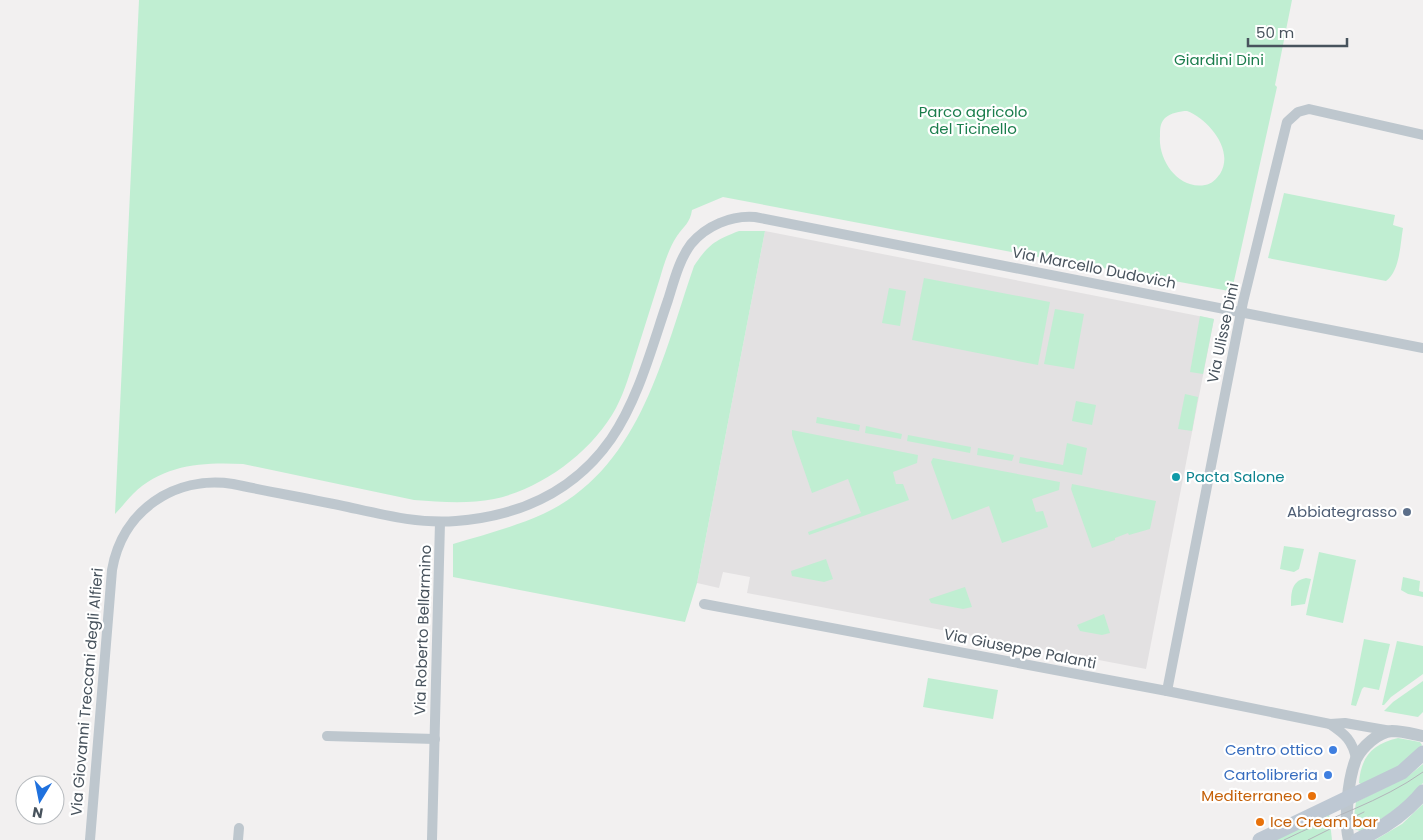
<svg xmlns="http://www.w3.org/2000/svg" width="1423" height="840" font-family="Poppins,sans-serif">
<style>
.education{fill:#e3e1e2}
.green{fill:#c0eed2;fill-rule:evenodd}
.lines{fill:none;stroke-linecap:round;stroke-linejoin:round}
.minor{stroke:#bec7ce;stroke-width:10}
.tertiary{stroke:#bec7ce;stroke-width:12}
.secondary{stroke:#bec8d3;stroke-width:15}
.tram{stroke:#b2b5ba;stroke-width:1}
.culture-dot{fill:#0f9aa8;stroke:#fff;stroke-width:2}
.service-dot{fill:#5c6f8a;stroke:#fff;stroke-width:2}
.shop-dot{fill:#3f7fe0;stroke:#fff;stroke-width:2}
.food-dot{fill:#e8710a;stroke:#fff;stroke-width:2}
.labels{text-anchor:middle;stroke-width:4.5;stroke-linejoin:round;paint-order:stroke}
.park-label{font-size:15px;fill:#1a7d4c;stroke:#fff}
.street-label{font-size:15px;fill:#48535d;stroke:#fff}
.culture-label{font-size:15px;fill:#0d838f;stroke:#fff;text-anchor:start}
.service-label{font-size:15px;fill:#4e5e75;stroke:#fff;text-anchor:end}
.shop-label{font-size:15px;fill:#366cbe;stroke:#fff;text-anchor:end}
.food-label{font-size:15px;fill:#c56008;stroke:#fff;text-anchor:end}
</style>
<rect width="100%" height="100%" fill="#f2f0f0"/>
<path class="education" d="M 765,231 L 1214,319 L 1146,669 L 747,593 L 750,577 L 723,572 L 719,588 L 697,583 Z"/>
<g class="green">
<path d="M 139,0 L 1292,0 L 1275,85 L 1277,87 L 1232,290 L 1229,291 L 1070,262 L 1069,263 L 723,197 L 692,210 C 690,223 684,226 677,236 C 669,248 664,264 660,278 C 652,303 644,329 636,354 C 630,372 625,391 616,408 C 593,451 542,489 494,499 C 468,504 441,502 414,500 L 243,464 C 204,462 163,464 133,494 C 127,500 121,508 115,514 ZM 1187,111 C 1208,119 1235,150 1220,174 C 1216,179 1212,184 1205,185 C 1178,190 1158,160 1160,136 C 1160,129 1160,123 1165,118 C 1171,113 1180,111 1187,111 Z"/>
<path d="M 1284,193 L 1395,215 L 1393,225 L 1403,228 C 1400,245 1400,271 1386,281 L 1268,258 Z"/>
<path d="M 739,231 L 765,231 L 697,583 L 685,622 L 453,577 L 453,544 C 483,535 514,527 543,514 C 640,469 662,358 694,266 C 708,245 715,240 739,231 Z"/>
<path d="M 924,278 L 1050,302 L 1038,365 L 912,340 Z"/>
<path d="M 889,288 L 906,291 L 900,326 L 882,323 Z"/>
<path d="M 1055,309 L 1084,314 L 1074,369 L 1044,364 Z"/>
<path d="M 1200,316 L 1214,319 L 1203,374 L 1190,372 Z"/>
<path d="M 1185,394 L 1198,397 L 1192,431 L 1178,429 Z"/>
<path d="M 1076,401 L 1096,405 L 1092,425 L 1072,421 Z"/>
<path d="M 817,417 L 860,425 L 859,431 L 816,423 Z"/>
<path d="M 866,426 L 902,434 L 901,439 L 865,433 Z"/>
<path d="M 792,430 L 918,455 L 917,463 L 893,472 L 896,484 L 903,484 L 909,500 L 809,535 L 808,532 L 861,513 L 848,479 L 812,493 L 792,435 Z"/>
<path d="M 908,435 L 971,447 L 970,453 L 907,441 Z"/>
<path d="M 1067,443 L 1087,448 L 1082,475 L 1019,463 L 1020,457 L 1063,465 Z"/>
<path d="M 978,448 L 1014,455 L 1012,461 L 977,455 Z"/>
<path d="M 933,458 L 1060,482 L 1059,490 L 1032,499 L 1036,512 L 1043,511 L 1048,527 L 1002,543 L 989,506 L 952,520 L 931,462 Z"/>
<path d="M 1072,484 L 1156,501 L 1150,529 L 1129,535 L 1128,533 L 1115,538 L 1115,540 L 1092,548 L 1071,489 Z"/>
<path d="M 1284,546 L 1304,549 L 1299,569 L 1294,572 L 1280,569 Z"/>
<path d="M 1319,552 L 1356,560 L 1343,623 L 1306,615 Z"/>
<path d="M 826,559 L 833,579 L 824,582 L 792,576 L 791,571 Z"/>
<path d="M 1403,577 L 1420,581 L 1419,591 L 1423,592 L 1423,597 L 1408,594 L 1401,590 Z"/>
<path d="M 1306,578 L 1311,579 L 1305,604 L 1291,606 C 1291,593 1291,581 1306,578 Z"/>
<path d="M 965,587 L 972,607 L 963,609 L 931,603 L 929,599 Z"/>
<path d="M 1104,614 L 1110,633 L 1102,635 L 1080,631 L 1077,625 Z"/>
<path d="M 1364,639 L 1390,644 L 1379,690 L 1364,687 L 1362,689 L 1356,706 L 1351,705 Z"/>
<path d="M 1397,641 L 1423,646 L 1423,674 L 1391,697 L 1384,705 L 1382,705 Z"/>
<path d="M 928,678 L 998,690 L 993,719 L 923,707 Z"/>
<path d="M 1423,681 L 1423,712 L 1418,717 L 1384,711 L 1393,702 Z"/>
<path d="M 1398,738 L 1420,742 L 1422,745 C 1410,765 1382,775 1361,784 L 1359,783 C 1361,757 1372,744 1398,738 Z"/>
<path d="M 1423,764 L 1423,783 C 1403,806 1386,817 1360,831 L 1354,829 L 1353,823 L 1356,802 L 1407,777 Z"/>
<path d="M 1423,804 L 1423,840 L 1375,840 L 1402,824 Z"/>
<path d="M 1329,813 L 1332,840 L 1276,840 Z"/>
</g>
<g class="lines">
<g class="minor">
<path d="M 704,604 L 1167,691 L 1330,724 L 1345,723 L 1391,731"/>
<path d="M 1167,691 L 1243,302 L 1287,122 L 1298,112 L 1309,109 L 1423,135"/>
<path d="M 1330,724 C 1345,734 1353,741 1356,759"/>
<path d="M 327,736 L 435,739"/>
<path d="M 90,840 L 112,570 C 122,511 174,475 233,484 C 271,492 310,499 348,507 C 384,515 419,524 456,521 C 519,516 574,492 611,439 C 639,398 652,346 668,300 C 674,281 679,260 691,244 C 706,226 731,215 755,217 L 1423,348"/>
<path d="M 238,840 L 239,828"/>
<path d="M 432,840 L 440,522"/>
</g>
<path class="tertiary" d="M 1349,840 C 1344,820 1348,779 1356,759 C 1362,747 1378,732 1392,731 C 1402,731 1413,734 1423,736"/>
<g class="secondary">
<path d="M 1260,840 L 1402,772 L 1423,753"/>
<path d="M 1358,840 C 1383,828 1405,814 1423,792"/>
</g>
<g class="tram">
<path d="M 1284,840 C 1330,817 1381,802 1423,772"/>
<path d="M 1308,840 L 1364,812"/>
</g>
</g>
<circle class="culture-dot" cx="1176" cy="477" r="5"/>
<circle class="service-dot" cx="1407" cy="512" r="5"/>
<g class="shop-dot">
<circle cx="1333" cy="750" r="5"/>
<circle cx="1328" cy="775" r="5"/>
</g>
<g class="food-dot">
<circle cx="1312" cy="796" r="5"/>
<circle cx="1260" cy="822" r="5"/>
</g>
<g class="labels">
<g class="park-label">
<text x="1219" y="65">Giardini Dini</text>
<text x="973" y="117">Parco agricolo<tspan x="973" dy="17">del Ticinello</tspan></text>
</g>
<g class="street-label">
<text transform="translate(1094 268) rotate(11)" y="5">Via Marcello Dudovich</text>
<text transform="translate(1223 333) rotate(-78)" y="5">Via Ulisse Dini</text>
<text transform="translate(423 630) rotate(-88)" y="5">Via Roberto Bellarmino</text>
<text transform="translate(1020 649) rotate(11)" y="5">Via Giuseppe Palanti</text>
<text transform="translate(87 692) rotate(-85)" y="5">Via Giovanni Treccani degli Alfieri</text>
</g>
<g class="culture-label">
<text x="1186" y="482">Pacta Salone</text>
</g>
<g class="service-label">
<text x="1397" y="517">Abbiategrasso</text>
</g>
<g class="shop-label">
<text x="1323" y="755">Centro ottico</text>
<text x="1318" y="780">Cartolibreria</text>
</g>
<g class="food-label">
<text x="1302" y="801">Mediterraneo</text>
<text x="1270" y="827" text-anchor="start">Ice Cream bar</text>
</g>
</g>
<g transform="translate(40 800) rotate(190)"><circle r="24" fill="#ffffff" stroke="#b6babe"/>
<path d="M0-4L9 19L0 12L-9 19Z" fill="#1f71de"/>
<text y="-8" font-size="14" font-weight="bold" text-anchor="middle" fill="#48535d">N</text>
</g>
<path d="M1248 38v8h99v-8" fill="none" stroke="#48535d" stroke-width="2.5"/>
<text x="1256" y="38" font-size="15" fill="#48535d" stroke="#ffffff" stroke-width="4" paint-order="stroke">50 m</text>
</svg>
